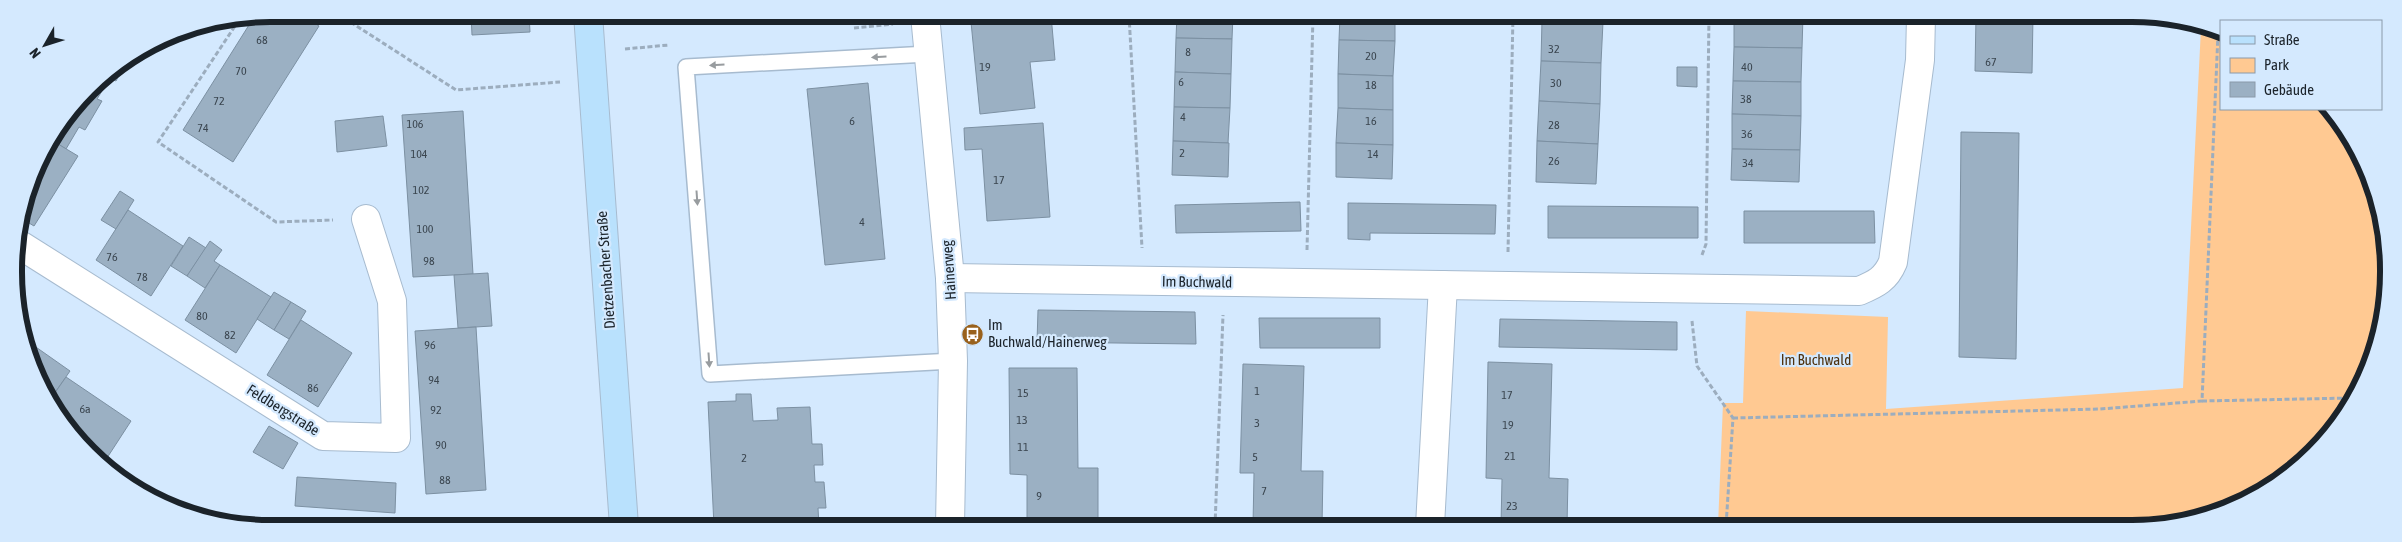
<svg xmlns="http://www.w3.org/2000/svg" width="2402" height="542" font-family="'Asap Condensed',sans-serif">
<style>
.green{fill:#ffc992}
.building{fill:#9bb0c3;stroke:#7c90a2}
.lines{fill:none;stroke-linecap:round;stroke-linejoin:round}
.service-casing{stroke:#a7bbcf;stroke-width:18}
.minor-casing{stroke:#a7bbcf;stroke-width:30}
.secondary-casing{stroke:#a7bbcf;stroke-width:30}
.path{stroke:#9cadbe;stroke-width:3;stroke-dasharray:5 2.5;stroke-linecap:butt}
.service{stroke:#fff;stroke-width:15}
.minor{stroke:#fff;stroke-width:28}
.secondary{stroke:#b9e1fd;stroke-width:28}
.oneway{fill:#989c9f}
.labels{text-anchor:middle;stroke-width:4.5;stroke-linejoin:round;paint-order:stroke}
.number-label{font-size:12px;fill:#3b4650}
.street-label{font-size:15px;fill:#1b232a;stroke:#d4e9fe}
.poi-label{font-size:15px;fill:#1b232a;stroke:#d4e9fe;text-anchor:start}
.park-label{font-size:15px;fill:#4f320f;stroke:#d4e9fe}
.rim{fill:none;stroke:#1b232a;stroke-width:6}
</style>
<rect width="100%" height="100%" fill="#d4e9fe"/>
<path class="green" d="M 2201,28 L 2221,35 L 2221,109 L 2329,109 L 2335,115 L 2380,205 L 2386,305 L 2362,385 L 2313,453 L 2245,502 L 2164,526 L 1718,526 L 1723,403 L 1743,403 L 1746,311 L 1888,317 L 1886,409 L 2183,388 Z"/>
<g class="building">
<path d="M 271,14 L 299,14 L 319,26 L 233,162 L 183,130 L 254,17 Z"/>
<path d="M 471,14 L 529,14 L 530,32 L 472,35 Z"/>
<path d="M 1051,15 L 1055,60 L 1030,62 L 1035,108 L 980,114 L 971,22 Z"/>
<path d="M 1177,15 L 1233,15 L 1232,39 L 1176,38 Z"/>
<path d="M 1340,15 L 1395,15 L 1395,41 L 1339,40 Z"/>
<path d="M 1734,15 L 1803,16 L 1802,48 L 1734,47 Z"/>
<path d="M 1976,16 L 2033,16 L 2032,73 L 1975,71 Z"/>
<path d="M 1542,20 L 1603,22 L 1601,63 L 1541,61 Z"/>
<path d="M 1176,38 L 1232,39 L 1231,74 L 1175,72 Z"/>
<path d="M 1339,40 L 1395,41 L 1393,76 L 1338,74 Z"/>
<path d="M 1734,47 L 1802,48 L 1801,82 L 1733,81 Z"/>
<path d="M 1541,61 L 1601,63 L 1600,104 L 1539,101 Z"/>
<path d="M 125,63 L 116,81 L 110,78 L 97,99 L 102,101 L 85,130 L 79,127 L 66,149 L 53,141 L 101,78 Z"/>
<path d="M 1677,67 L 1697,67 L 1697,87 L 1677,86 Z"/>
<path d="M 1175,72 L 1231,74 L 1230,108 L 1174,107 Z"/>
<path d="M 1338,74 L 1393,76 L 1393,110 L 1338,108 Z"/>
<path d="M 1733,81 L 1801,82 L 1801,116 L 1732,114 Z"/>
<path d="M 868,83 L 885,259 L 825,265 L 807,89 Z"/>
<path d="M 1539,101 L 1600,104 L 1598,144 L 1537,141 Z"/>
<path d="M 1174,107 L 1230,108 L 1228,143 L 1173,141 Z"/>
<path d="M 1338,108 L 1393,110 L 1393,145 L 1336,143 Z"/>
<path d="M 463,111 L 473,274 L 413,277 L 402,115 Z"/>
<path d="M 1732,114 L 1801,116 L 1800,150 L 1732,149 Z"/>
<path d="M 383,116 L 387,146 L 337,152 L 335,121 Z"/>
<path d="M 1043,123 L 1050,217 L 987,221 L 982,149 L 965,150 L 964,128 Z"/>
<path d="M 1961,132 L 2019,133 L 2016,359 L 1959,357 Z"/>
<path d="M 53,141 L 78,156 L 34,226 L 24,220 L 40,157 Z"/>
<path d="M 1173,141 L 1229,143 L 1228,177 L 1172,175 Z"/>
<path d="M 1537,141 L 1598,144 L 1596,184 L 1536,182 Z"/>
<path d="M 1336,143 L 1393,145 L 1392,179 L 1336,177 Z"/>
<path d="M 1732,149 L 1800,150 L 1799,182 L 1731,180 Z"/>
<path d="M 120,191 L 134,200 L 116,229 L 101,220 Z"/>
<path d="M 1300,202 L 1301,231 L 1176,233 L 1175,205 Z"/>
<path d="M 1348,203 L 1496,205 L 1495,234 L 1370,233 L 1370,240 L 1348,239 Z"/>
<path d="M 1548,206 L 1698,207 L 1698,238 L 1548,238 Z"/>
<path d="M 128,210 L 183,246 L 151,296 L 96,260 Z"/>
<path d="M 1744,211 L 1874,211 L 1875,243 L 1744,243 Z"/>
<path d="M 189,237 L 206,248 L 187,276 L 171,266 Z"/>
<path d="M 210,241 L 222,250 L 214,261 L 220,265 L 205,288 L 187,276 Z"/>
<path d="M 220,265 L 271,297 L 236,353 L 185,320 Z"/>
<path d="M 488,273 L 492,326 L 458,328 L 454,275 Z"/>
<path d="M 274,292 L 291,302 L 274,330 L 257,319 Z"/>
<path d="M 291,302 L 306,311 L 289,339 L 274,330 Z"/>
<path d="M 1038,310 L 1195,312 L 1196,344 L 1037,342 Z"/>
<path d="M 1259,318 L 1380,318 L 1380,348 L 1260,348 Z"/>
<path d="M 1500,319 L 1677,322 L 1677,350 L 1499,347 Z"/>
<path d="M 301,320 L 352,353 L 318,407 L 267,375 Z"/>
<path d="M 476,327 L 486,490 L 426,494 L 415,331 Z"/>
<path d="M 23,338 L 70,371 L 52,397 Z"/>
<path d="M 1488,362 L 1552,364 L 1549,478 L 1568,479 L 1567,526 L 1501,526 L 1502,479 L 1486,478 Z"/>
<path d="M 1243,364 L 1304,366 L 1301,471 L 1323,471 L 1322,526 L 1253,526 L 1254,473 L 1240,473 Z"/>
<path d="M 1009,368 L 1077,368 L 1078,468 L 1098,468 L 1098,526 L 1027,526 L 1027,475 L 1010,474 Z"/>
<path d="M 66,377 L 131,421 L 105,461 L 67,428 L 52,397 Z"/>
<path d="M 736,394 L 751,394 L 753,421 L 778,420 L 777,408 L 810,407 L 812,444 L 822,444 L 823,465 L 814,465 L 815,482 L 824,482 L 826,508 L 818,508 L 819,526 L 787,526 L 787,522 L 761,523 L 761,526 L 714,526 L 708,402 L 736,401 Z"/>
<path d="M 269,426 L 298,443 L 283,469 L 253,452 Z"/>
<path d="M 297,477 L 396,483 L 395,513 L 295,506 Z"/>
</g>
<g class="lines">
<defs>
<path id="service" d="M 928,54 L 686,67 L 710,374 L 953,361"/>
<g id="minor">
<path d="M 925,15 L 950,278 L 953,361 L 950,526"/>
<path d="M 17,243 L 323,436 L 396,438 L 392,301 L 366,219"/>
<path d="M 950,278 L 1859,291 C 1876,284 1886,279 1893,262 L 1920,60 L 1921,16"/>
<path d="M 1430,526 L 1443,285"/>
</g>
<path id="secondary" d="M 588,14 L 624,526"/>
</defs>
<use href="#service" class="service-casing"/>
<use href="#minor" class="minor-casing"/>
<use href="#secondary" class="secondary-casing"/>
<g class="path">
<path d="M 338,14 L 456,90 L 560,82"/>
<path d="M 1129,15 L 1142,248"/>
<path d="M 239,20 L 158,142 L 276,222 L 333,220"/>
<path d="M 854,28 L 893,24"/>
<path d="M 625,49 L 669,45"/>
<path d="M 1307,250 L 1313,15"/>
<path d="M 1508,252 L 1513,15"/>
<path d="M 1702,255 L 1706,244 L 1709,15"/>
<path d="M 1692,321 L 1697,366 L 1733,418 L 1726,526"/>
<path d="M 2202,401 L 2352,398"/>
<path d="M 1733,418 L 2100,409 L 2202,401 L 2218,34"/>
<path d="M 1215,526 L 1223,315"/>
</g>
<use href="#service" class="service"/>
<use href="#minor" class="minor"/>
<use href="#secondary" class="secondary"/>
</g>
<defs><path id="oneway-solid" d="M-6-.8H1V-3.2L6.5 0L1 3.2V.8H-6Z" transform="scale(1.25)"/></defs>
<g class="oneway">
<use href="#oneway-solid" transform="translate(879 57) rotate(177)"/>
<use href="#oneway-solid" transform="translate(717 65) rotate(177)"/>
<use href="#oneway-solid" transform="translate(697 198) rotate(86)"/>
<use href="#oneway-solid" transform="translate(709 360) rotate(86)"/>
</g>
<defs>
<symbol id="bus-disc" viewBox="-11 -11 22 22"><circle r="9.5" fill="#99611c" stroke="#d4e9fe"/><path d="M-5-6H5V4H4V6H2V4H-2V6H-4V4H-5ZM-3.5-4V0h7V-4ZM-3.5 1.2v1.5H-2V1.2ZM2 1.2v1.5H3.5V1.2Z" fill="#fff"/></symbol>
</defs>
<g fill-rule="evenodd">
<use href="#bus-disc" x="960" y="322" width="25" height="25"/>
</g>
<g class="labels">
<g class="number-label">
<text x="262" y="44">68</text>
<text x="1554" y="53">32</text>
<text x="1188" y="56">8</text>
<text x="1371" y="60">20</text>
<text x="1991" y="66">67</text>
<text x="985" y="71">19</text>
<text x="1747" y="71">40</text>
<text x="241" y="75">70</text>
<text x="1181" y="86">6</text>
<text x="1556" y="87">30</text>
<text x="1371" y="89">18</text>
<text x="1746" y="103">38</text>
<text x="219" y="105">72</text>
<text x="1183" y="121">4</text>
<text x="852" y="125">6</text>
<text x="1371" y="125">16</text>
<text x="415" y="128">106</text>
<text x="1554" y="129">28</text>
<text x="203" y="132">74</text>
<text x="1747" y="138">36</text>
<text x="1182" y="157">2</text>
<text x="419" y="158">104</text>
<text x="1373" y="158">14</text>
<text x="1554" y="165">26</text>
<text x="1748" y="167">34</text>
<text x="999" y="184">17</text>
<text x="421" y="194">102</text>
<text x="862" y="226">4</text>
<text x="425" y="233">100</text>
<text x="112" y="261">76</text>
<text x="429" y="265">98</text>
<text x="142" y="281">78</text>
<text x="202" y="320">80</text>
<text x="230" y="339">82</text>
<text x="430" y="349">96</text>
<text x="434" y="384">94</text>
<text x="313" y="392">86</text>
<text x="1257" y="395">1</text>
<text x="1023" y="397">15</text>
<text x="1507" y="399">17</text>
<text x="85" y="413">6a</text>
<text x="436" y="414">92</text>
<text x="1022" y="424">13</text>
<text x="1257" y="427">3</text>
<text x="1508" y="429">19</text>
<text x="441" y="449">90</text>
<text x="1023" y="451">11</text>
<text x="1510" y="460">21</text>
<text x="1255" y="461">5</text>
<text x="744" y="462">2</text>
<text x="445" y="484">88</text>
<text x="1264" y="495">7</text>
<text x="1039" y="500">9</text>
<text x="1512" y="510">23</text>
</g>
<g class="street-label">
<text transform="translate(606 270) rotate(-94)" y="5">Dietzenbacher Straße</text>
<text transform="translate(949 270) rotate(-94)" y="5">Hainerweg</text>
<text transform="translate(1197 282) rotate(1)" y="5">Im Buchwald</text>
<text transform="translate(283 410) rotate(32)" y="5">Feldbergstraße</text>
</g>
<g class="poi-label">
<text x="988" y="330">Im<tspan x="988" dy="17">Buchwald/Hainerweg</tspan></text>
</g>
<g class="park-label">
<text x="1816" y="365">Im Buchwald</text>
</g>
</g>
<path d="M0 0H2402V542H0ZM270 22H2132A248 248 0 0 1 2380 270V272A248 248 0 0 1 2132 520H270A248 248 0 0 1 22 272V270A248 248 0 0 1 270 22Z" fill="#d4e9fe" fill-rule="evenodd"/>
<path class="rim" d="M270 22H2132A248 248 0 0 1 2380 270V272A248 248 0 0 1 2132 520H270A248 248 0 0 1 22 272V270A248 248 0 0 1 270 22Z"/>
<rect x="2220" y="20" width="162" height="90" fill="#d4e9fe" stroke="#8a9aa9"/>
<rect x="2230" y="36" width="25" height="8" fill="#b9e1fd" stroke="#8a9aa9"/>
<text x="2264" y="45" font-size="15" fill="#1b232a">Straße</text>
<rect x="2230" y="58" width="25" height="15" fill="#ffc992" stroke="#8a9aa9"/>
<text x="2264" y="70" font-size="15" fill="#1b232a">Park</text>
<rect x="2230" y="82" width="25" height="15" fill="#9bb0c3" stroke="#8a9aa9"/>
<text x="2264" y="95" font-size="15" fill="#1b232a">Gebäude</text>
<g transform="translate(45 45) rotate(231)" stroke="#d4e9fe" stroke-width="4" paint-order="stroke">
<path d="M0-4L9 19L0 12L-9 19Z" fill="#1b232a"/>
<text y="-8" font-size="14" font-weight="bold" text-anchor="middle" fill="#1b232a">N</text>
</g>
</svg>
